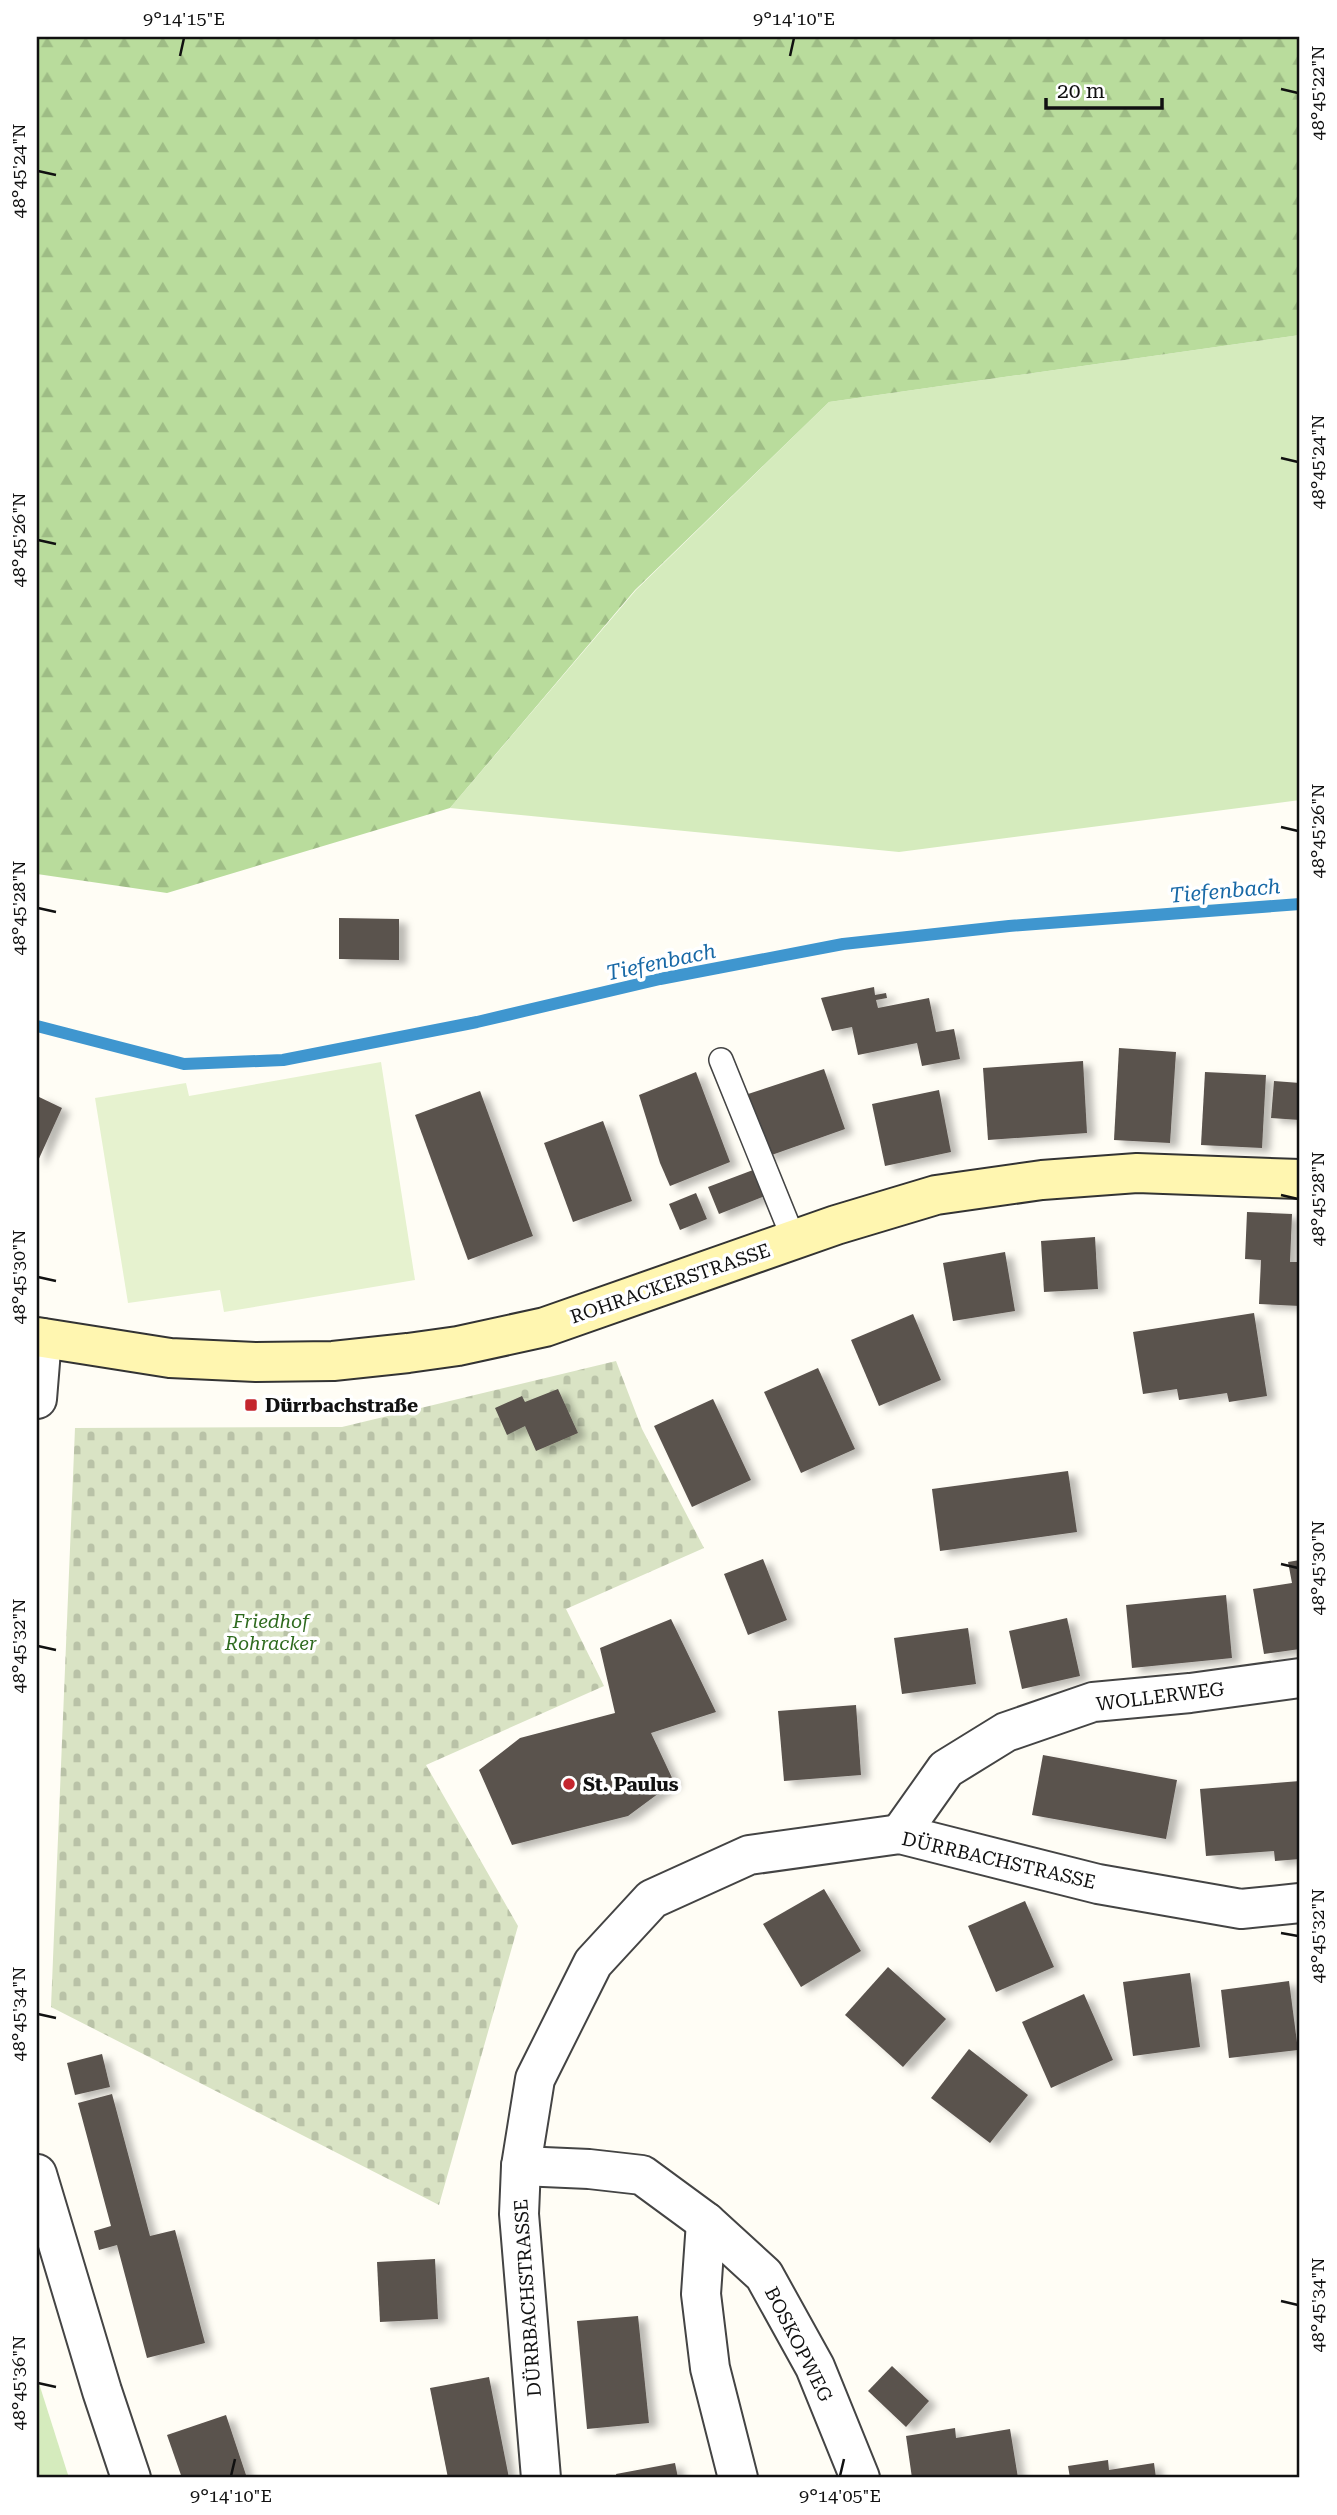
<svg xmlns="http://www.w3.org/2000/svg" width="1337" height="2515" font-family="'Roboto Serif',serif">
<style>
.green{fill:#d5ebbd}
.forest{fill:url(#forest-firs)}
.cemetery{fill:url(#cemetery-stones)}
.pitch{fill:#e6f2cf}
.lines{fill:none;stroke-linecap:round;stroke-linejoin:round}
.stream{stroke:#3f96cf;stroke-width:12}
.building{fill:#5a524d;filter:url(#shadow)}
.lane-casing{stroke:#444;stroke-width:26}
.street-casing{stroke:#444;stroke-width:42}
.secondary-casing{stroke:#333;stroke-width:42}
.lane{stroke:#fff;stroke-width:23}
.street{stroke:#fff;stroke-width:38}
.secondary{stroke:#fff6b0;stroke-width:38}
.ticks{fill:none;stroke:#111;stroke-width:2.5}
.poi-dot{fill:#c4262e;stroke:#fff;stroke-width:2.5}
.labels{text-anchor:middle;stroke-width:7;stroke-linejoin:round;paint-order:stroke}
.street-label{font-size:19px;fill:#111;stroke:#fff}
.poi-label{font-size:19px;font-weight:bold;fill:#111;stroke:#fff;text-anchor:start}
.park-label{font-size:19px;font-style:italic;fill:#2f6b1f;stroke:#fff}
.water-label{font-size:21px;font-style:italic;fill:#1768a6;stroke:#fff}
.neatline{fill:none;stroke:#111;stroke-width:2.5}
.ticks-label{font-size:18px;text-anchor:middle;fill:#111}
</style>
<defs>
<pattern id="forest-firs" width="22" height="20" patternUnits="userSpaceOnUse" patternTransform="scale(1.75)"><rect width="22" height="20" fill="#b9dc9c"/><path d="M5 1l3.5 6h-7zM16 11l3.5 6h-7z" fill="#9ebc85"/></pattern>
<pattern id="cemetery-stones" width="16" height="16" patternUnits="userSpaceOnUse" patternTransform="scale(1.75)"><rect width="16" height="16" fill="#d9e3c4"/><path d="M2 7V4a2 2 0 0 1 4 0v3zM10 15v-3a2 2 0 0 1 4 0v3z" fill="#b9c2a7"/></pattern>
<filter id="shadow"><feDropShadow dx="8" dy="4.5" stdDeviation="3.5" flood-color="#0004"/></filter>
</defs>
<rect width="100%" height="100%" fill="#fffdf5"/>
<g class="green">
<path d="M 1300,335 L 1300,800 L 899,852 L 450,808 L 636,590 L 829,402 Z"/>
<path d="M 37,2377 L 69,2478 L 37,2478 Z"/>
</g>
<path class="forest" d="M 37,37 L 1300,37 L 1300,335 L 829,402 L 635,590 L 450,808 L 167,893 L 37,874 Z"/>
<path class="cemetery" d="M 616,1361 L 642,1429 L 704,1548 L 566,1609 L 604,1686 L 426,1765 L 518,1926 L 439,2205 L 51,2007 L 75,1428 L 342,1427 Z"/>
<path class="pitch" d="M 381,1062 L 415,1280 L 224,1312 L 220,1290 L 128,1303 L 95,1098 L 186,1083 L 189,1096 Z"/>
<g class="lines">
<path class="stream" d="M 37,1026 L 184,1064 L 283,1060 L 477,1022 L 660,979 L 843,944 L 1009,926 L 1300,904"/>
</g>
<g class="building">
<path d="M 339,918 L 399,919 L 399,960 L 339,959 Z"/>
<path d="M 874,987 L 875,995 L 886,993 L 887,998 L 876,1000 L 878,1008 L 929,998 L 936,1032 L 954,1029 L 960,1059 L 922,1066 L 917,1043 L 858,1055 L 852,1027 L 832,1031 L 821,998 Z"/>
<path d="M 1119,1048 L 1176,1052 L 1170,1143 L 1114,1140 Z"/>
<path d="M 1083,1061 L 1087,1133 L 988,1140 L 983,1068 Z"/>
<path d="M 824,1069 L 845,1129 L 766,1157 L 745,1095 Z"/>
<path d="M 696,1072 L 730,1162 L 670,1186 L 660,1163 L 639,1095 Z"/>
<path d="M 1205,1072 L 1266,1075 L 1262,1148 L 1201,1145 Z"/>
<path d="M 1274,1081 L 1300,1083 L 1300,1120 L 1271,1118 Z"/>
<path d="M 939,1090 L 951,1152 L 885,1166 L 872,1104 Z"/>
<path d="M 480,1091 L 533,1236 L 468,1260 L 415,1115 Z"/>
<path d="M 37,1096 L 62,1108 L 37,1163 Z"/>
<path d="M 603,1121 L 632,1201 L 573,1222 L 544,1143 Z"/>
<path d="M 753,1170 L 765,1196 L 719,1214 L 708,1187 Z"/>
<path d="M 696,1193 L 707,1219 L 680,1230 L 669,1204 Z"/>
<path d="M 1247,1212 L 1292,1214 L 1290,1262 L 1300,1262 L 1300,1306 L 1259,1304 L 1261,1260 L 1245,1259 Z"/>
<path d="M 1095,1237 L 1098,1289 L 1044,1292 L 1041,1241 Z"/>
<path d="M 1005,1252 L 1015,1311 L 953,1321 L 943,1263 Z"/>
<path d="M 1254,1313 L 1267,1396 L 1229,1402 L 1227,1393 L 1179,1400 L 1177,1389 L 1143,1394 L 1133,1332 Z"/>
<path d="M 913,1314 L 941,1380 L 879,1406 L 851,1340 Z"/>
<path d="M 818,1368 L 855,1449 L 801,1473 L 764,1392 Z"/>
<path d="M 558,1389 L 578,1433 L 536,1451 L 525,1426 L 507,1435 L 495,1408 L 522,1396 L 525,1402 Z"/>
<path d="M 713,1399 L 751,1480 L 692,1507 L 654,1426 Z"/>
<path d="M 1068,1471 L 1077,1532 L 940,1551 L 932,1489 Z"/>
<path d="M 763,1559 L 787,1620 L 748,1635 L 724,1574 Z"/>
<path d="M 1300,1560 L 1300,1649 L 1264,1654 L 1253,1589 L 1292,1583 L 1288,1562 Z"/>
<path d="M 1226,1595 L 1232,1658 L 1132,1668 L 1126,1605 Z"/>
<path d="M 1067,1618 L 1080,1676 L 1022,1689 L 1009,1631 Z"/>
<path d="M 671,1619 L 716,1712 L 651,1733 L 674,1782 L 628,1816 L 512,1845 L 479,1770 L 520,1738 L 615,1713 L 600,1648 Z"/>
<path d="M 968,1628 L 976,1684 L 902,1694 L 894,1638 Z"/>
<path d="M 856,1705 L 861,1775 L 784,1781 L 778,1711 Z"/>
<path d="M 1043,1755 L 1177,1780 L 1166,1839 L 1032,1815 Z"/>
<path d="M 1300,1781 L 1300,1859 L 1275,1861 L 1274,1851 L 1206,1856 L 1200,1789 Z"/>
<path d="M 824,1889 L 861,1951 L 801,1987 L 763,1924 Z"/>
<path d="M 1025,1901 L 1054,1967 L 996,1992 L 968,1926 Z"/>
<path d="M 888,1967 L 946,2019 L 903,2067 L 845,2015 Z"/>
<path d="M 1190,1973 L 1200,2047 L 1133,2056 L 1123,1982 Z"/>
<path d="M 1289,1981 L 1298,2050 L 1229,2058 L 1221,1990 Z"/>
<path d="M 1084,1994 L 1113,2060 L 1051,2088 L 1022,2022 Z"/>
<path d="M 969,2049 L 1028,2095 L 990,2143 L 931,2098 Z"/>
<path d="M 102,2054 L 110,2087 L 75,2095 L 67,2063 Z"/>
<path d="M 112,2094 L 150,2236 L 175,2230 L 205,2343 L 147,2358 L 117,2245 L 99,2250 L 94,2231 L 111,2226 L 78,2103 Z"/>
<path d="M 435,2259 L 438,2319 L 380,2322 L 377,2262 Z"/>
<path d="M 638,2316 L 649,2423 L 587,2429 L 577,2321 Z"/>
<path d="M 892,2366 L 929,2401 L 906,2427 L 868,2391 Z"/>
<path d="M 489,2377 L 509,2478 L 448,2478 L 430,2388 Z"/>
<path d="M 226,2415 L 247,2478 L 182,2478 L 167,2435 Z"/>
<path d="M 955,2428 L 956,2438 L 1010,2429 L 1018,2478 L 912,2478 L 906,2436 Z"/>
<path d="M 1108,2460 L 1109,2470 L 1154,2463 L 1156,2478 L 1070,2478 L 1068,2466 Z"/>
<path d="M 675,2463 L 678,2478 L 617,2478 L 616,2474 Z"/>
</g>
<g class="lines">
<defs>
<path id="lane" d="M 721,1060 L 794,1240"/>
<g id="street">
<path d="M 37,1399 L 42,1338"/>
<path d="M 900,1834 L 946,1769 L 1006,1732 L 1093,1702 L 1190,1693 L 1300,1678"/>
<path d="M 521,2166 L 589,2169 L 642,2175 L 706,2222 L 764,2275 L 815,2367 L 860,2478"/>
<path d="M 37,2174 L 102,2391 L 131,2478"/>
<path d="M 706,2222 L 701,2294 L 710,2368 L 738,2478"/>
<path d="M 541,2478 L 519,2214 L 521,2166 L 535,2079 L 593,1963 L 652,1899 L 749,1855 L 900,1834 L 1098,1884 L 1241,1909 L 1300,1903"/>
</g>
<path id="secondary" d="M 37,1337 L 170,1358 L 256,1362 L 333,1361 L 408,1353 L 458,1346 L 545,1327 L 836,1225 L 936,1195 L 1042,1180 L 1137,1173 L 1300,1179"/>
</defs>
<use href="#lane" class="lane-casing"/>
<use href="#street" class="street-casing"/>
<use href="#secondary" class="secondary-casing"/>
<use href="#lane" class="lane"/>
<use href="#street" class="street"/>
<use href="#secondary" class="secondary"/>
</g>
<path class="ticks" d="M 180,56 L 184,38M 790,56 L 794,38M 1281,89 L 1298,93M 38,171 L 56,175M 1281,458 L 1298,462M 38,540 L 56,544M 1281,827 L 1298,831M 38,908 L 56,912M 1281,1195 L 1298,1199M 38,1277 L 56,1281M 1281,1564 L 1298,1568M 38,1646 L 56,1650M 1281,1933 L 1298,1936M 38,2014 L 56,2018M 1281,2301 L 1298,2305M 38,2383 L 56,2387M 231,2476 L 235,2459M 840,2476 L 844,2459"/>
<g class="poi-dot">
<rect x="244" y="1398" width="14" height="14" rx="3.5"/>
<circle cx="569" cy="1784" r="7"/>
</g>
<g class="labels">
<g class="street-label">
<text transform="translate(670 1283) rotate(-19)" y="7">ROHRACKERSTRASSE</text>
<text transform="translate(1160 1696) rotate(-7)" y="7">WOLLERWEG</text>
<text transform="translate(999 1860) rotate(13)" y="7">DÜRRBACHSTRASSE</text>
<text transform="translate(527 2298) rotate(-94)" y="7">DÜRRBACHSTRASSE</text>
<text transform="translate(799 2344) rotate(63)" y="7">BOSKOPWEG</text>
</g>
<g class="poi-label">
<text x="265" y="1412">Dürrbachstraße</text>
<text x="583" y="1791">St. Paulus</text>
</g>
<g class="park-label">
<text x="271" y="1628">Friedhof<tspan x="271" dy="22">Rohracker</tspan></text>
</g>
<g class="water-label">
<text transform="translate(1225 891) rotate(-5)" y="7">Tiefenbach</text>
<text transform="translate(661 962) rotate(-12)" y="7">Tiefenbach</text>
</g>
</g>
<rect width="1337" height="2515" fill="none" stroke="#ffffff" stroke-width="77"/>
<path d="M1046 98v10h116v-10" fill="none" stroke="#111111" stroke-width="3.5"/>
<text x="1057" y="98" font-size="21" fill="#111111" stroke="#ffffff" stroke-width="5" paint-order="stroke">20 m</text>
<rect x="38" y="38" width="1260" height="2438" class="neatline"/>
<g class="ticks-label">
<text x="184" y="25">9°14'15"E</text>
<text x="794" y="25">9°14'10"E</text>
<text transform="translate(1318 93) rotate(-90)" y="6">48°45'22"N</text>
<text transform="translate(19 171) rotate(-90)" y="6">48°45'24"N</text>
<text transform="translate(1318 462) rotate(-90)" y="6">48°45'24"N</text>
<text transform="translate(19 540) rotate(-90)" y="6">48°45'26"N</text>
<text transform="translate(1318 831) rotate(-90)" y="6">48°45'26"N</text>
<text transform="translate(19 908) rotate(-90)" y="6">48°45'28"N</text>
<text transform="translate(1318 1199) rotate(-90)" y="6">48°45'28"N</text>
<text transform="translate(19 1277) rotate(-90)" y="6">48°45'30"N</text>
<text transform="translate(1318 1568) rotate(-90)" y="6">48°45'30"N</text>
<text transform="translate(19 1646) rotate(-90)" y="6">48°45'32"N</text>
<text transform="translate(1318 1936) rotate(-90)" y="6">48°45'32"N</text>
<text transform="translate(19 2014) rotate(-90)" y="6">48°45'34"N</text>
<text transform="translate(1318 2305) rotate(-90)" y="6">48°45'34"N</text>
<text transform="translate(19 2383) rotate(-90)" y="6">48°45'36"N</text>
<text x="231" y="2502">9°14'10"E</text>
<text x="840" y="2502">9°14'05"E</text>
</g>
</svg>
